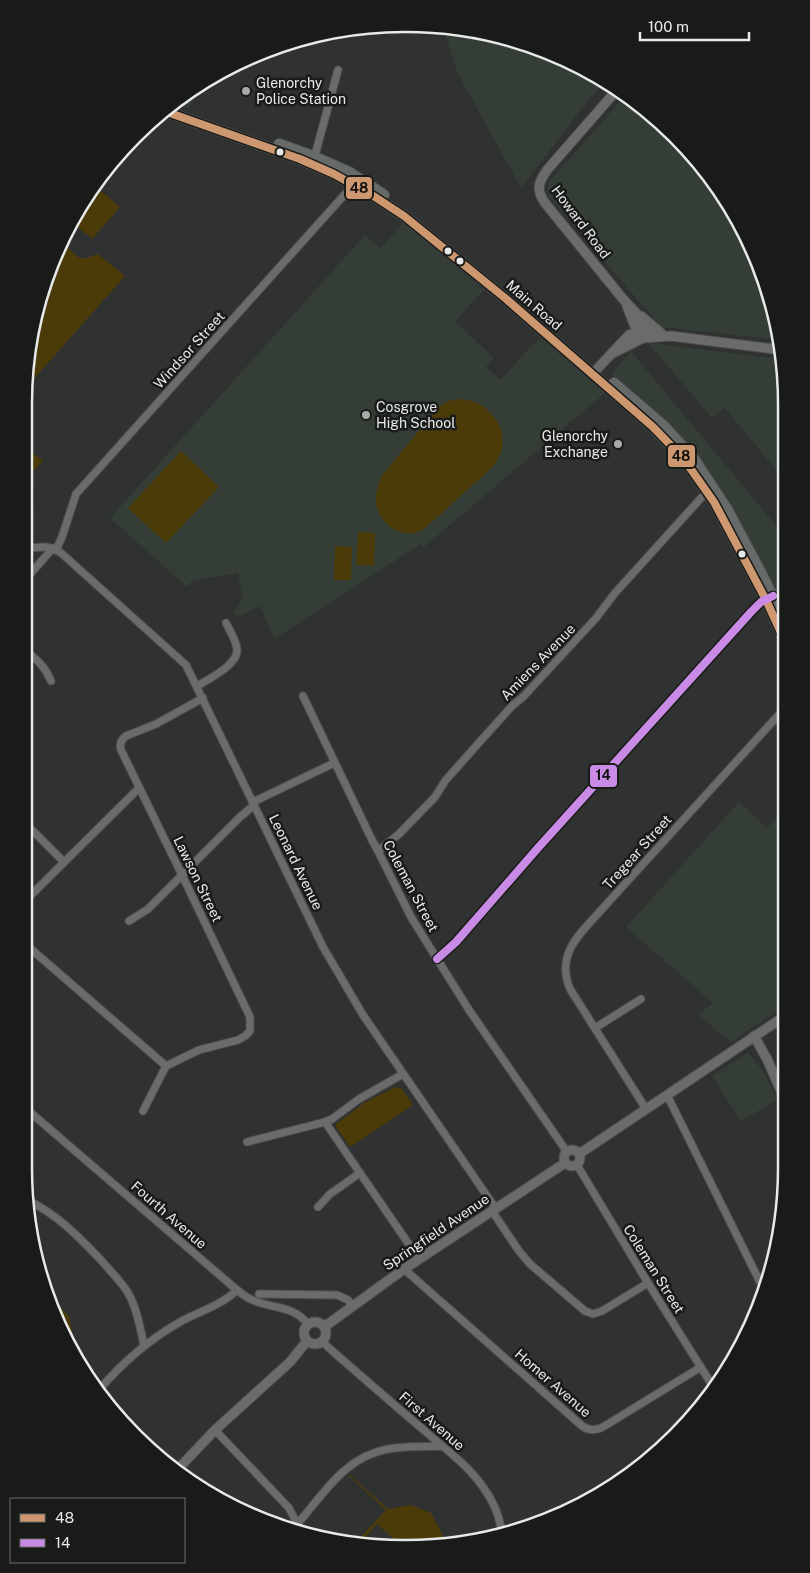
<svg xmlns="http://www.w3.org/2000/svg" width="810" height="1573" font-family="'Public Sans',sans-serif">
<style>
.built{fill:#343d36}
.green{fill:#4a3b09}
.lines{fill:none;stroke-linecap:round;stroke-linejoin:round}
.minor-casing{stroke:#4e504f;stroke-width:9}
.tertiary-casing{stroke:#4e504f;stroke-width:11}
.secondary-casing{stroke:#4e504f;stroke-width:12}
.minor{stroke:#6a6b6a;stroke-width:7}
.tertiary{stroke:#6a6b6a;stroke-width:9}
.secondary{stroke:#666b69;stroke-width:10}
.bus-1-casing{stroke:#191b19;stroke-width:11}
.bus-2-casing{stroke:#191b19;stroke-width:11}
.bus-1{stroke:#cd976f;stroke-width:8}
.bus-2{stroke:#ca8be6;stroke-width:8}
.poi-dot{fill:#a7aaa8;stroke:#191b19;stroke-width:2}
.bus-dot{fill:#e7eae8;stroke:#191b19;stroke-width:2}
.labels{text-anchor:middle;stroke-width:5;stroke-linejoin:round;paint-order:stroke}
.poi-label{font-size:14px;fill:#e7eae8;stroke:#191b19;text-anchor:start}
.street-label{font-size:14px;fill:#e7eae8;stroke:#191b19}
.rim{fill:none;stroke:#e7eae8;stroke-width:2.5}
.line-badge{stroke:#191b19;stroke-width:2}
.pale-badge-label{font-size:14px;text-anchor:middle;font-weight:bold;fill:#111}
</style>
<rect width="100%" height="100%" fill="#303231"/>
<g class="built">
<path d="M 443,27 L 504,37 L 574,63 L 604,83 L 586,103 L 521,188 L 458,74 Z"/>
<path d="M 195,89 L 189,109 L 174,103 Z"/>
<path d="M 624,97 L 656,118 L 708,173 L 757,259 L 779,340 L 661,327 L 548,195 L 548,183 Z"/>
<path d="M 403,223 L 484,290 L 455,321 L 494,358 L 486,367 L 500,380 L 539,338 L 550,346 L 605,393 L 424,547 L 421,544 L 274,639 L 260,606 L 237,617 L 233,612 L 243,599 L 238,573 L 193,580 L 187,587 L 110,518 L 365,235 L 381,248 Z"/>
<path d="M 648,343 L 783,359 L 783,478 L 725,408 L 712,418 Z"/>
<path d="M 631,351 L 783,534 L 784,608 L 722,491 L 675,429 L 611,374 Z"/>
<path d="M 739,802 L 767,828 L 784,809 L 785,1005 L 731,1042 L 698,1015 L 713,1003 L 626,927 Z"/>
<path d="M 748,1053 L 765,1073 L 777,1100 L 741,1121 L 712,1076 Z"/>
</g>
<g class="green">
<path d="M 95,186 L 120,207 L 92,239 L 72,222 Z"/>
<path d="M 61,242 L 79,258 L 87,258 L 98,254 L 125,276 L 25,389 L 25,380 L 37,306 Z"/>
<path d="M 459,399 C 475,400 485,405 495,418 C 503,429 505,442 500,455 C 494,469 479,479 468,489 C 454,502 440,515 425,528 C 422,530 418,532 414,533 C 395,536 377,520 376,501 C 375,493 379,485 381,477 L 438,407 L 448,401 Z"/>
<path d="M 24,446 L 43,461 L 24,481 Z"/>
<path d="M 181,451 L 219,487 L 166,543 L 128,508 Z"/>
<path d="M 358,532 L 375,533 L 374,566 L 356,565 Z"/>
<path d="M 335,546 L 352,547 L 351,580 L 334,580 Z"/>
<path d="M 395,1087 L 402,1089 L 413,1105 L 350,1147 L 336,1127 L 336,1124 L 364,1103 Z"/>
<path d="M 48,1297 L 69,1316 L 76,1350 Z"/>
<path d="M 350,1475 L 388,1509 L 411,1505 L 431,1513 L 443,1536 L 442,1546 L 430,1548 L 402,1546 L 377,1524 L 361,1542 L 357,1541 L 386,1510 L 349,1476 Z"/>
</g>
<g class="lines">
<defs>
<g id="minor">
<path d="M 314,159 L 338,70"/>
<path d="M 24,548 L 47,547 L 60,552 L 186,665 L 323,947 L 363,1015 L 496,1209"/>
<path d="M 56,550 L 62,537 L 76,494 L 355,183"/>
<path d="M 24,555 L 28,560 L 31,572"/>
<path d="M 24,581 L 53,548"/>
<path d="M 24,649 C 36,659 45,666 51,681"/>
<path d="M 197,686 C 209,679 239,664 237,649 C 236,640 230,631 226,623"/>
<path d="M 303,696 L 372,840 L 378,851 L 411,917 L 469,1010 L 567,1152"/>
<path d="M 253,802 L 334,763"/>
<path d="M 30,828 L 64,862"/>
<path d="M 378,851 L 399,834 L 435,797 L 445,781 L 476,746 L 512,706 L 524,696 L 596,618 L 615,593 L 702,497 L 712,491"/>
<path d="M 24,902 L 139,788"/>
<path d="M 129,921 L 148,909 L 240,817 L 254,805"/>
<path d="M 24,943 L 166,1066 L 199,1050 L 238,1040 L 245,1036 L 250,1031 L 250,1017 L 182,875 L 121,750 C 119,744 121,740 126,736 L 156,724 L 203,698"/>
<path d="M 437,959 L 456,942 L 537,849 L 751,612 L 761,602 L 770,598"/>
<path d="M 595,1028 L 641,999"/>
<path d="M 667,1095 L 764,1290"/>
<path d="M 24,1107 L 237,1290 C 243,1295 250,1300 258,1302 C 277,1309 293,1306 308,1324"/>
<path d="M 646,1109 L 570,989 C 555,953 581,933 603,908 L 784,709"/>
<path d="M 143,1111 L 166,1066"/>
<path d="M 325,1122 L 419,1259"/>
<path d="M 247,1142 L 325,1122 L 332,1119 L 359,1099 L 403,1074"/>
<path d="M 577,1165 L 648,1283 L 712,1385"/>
<path d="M 29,1201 C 58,1215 79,1237 101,1260 C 110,1271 121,1281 128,1293 C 137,1308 140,1328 144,1345"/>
<path d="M 318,1207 L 330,1194 L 360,1173"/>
<path d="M 492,1211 L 519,1251 L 530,1264 L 585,1311 L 593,1314 L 602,1311 L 648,1283"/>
<path d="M 404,1269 L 581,1425 C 588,1431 595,1431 603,1427 L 701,1367"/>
<path d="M 259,1294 L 337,1295 L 348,1300 L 352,1306"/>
<path d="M 322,1341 L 329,1348 C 361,1376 393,1404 425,1431 C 445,1449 468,1465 483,1487 C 494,1502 501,1518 502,1537"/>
<path d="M 98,1391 C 122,1363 148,1340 180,1322 C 198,1312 222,1305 237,1290"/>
<path d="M 215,1430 L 289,1508 L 303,1535"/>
<path d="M 292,1530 C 321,1499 342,1457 388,1449 C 406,1446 424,1447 442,1446"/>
</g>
<g id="tertiary">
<path d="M 616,91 L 547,170 C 538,183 536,190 545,203 L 623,299 L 638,315 L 643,326 L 643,338"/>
<path d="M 627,306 L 636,329 L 640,335"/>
<path d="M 641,316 L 661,333"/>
<path d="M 613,353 L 643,338 L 671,336 L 782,350"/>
<path d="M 597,369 L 629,335 L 637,332 L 649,331"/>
<path d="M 754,1036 L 767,1059 L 785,1100"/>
<circle cx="572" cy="1158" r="8"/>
<path d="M 579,1154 L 785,1016"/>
<circle cx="315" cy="1333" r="11"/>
<path d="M 324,1327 L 404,1269 L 565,1163"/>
<path d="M 177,1470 L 215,1430 L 290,1362 L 307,1341"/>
</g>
<g id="secondary">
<path d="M 164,111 L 300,159 L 334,174 L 375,197 L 404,216 L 505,298 L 653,427 L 683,458 L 714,502 L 766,600 L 784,639"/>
<path d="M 279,144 L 315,157 L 349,172 L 384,195"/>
<path d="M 614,383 L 664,426 L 694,459 L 727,509 L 759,569 L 784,619"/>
</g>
</defs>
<use href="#minor" class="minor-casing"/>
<use href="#tertiary" class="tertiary-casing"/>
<use href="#secondary" class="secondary-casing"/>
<use href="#minor" class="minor"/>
<use href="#tertiary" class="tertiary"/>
<use href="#secondary" class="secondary"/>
<defs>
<path id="bus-1" d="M 164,111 L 300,159 L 334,174 L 375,197 L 404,216 L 505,298 L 653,427 L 683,458 L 714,502 L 766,600 L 784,639"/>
<path id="bus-2" d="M 437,959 L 456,942 L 537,849 L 751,612 L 761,602 L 773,596"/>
</defs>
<use href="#bus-1" class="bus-1-casing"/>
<use href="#bus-2" class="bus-2-casing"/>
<use href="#bus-1" class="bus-1"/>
<use href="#bus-2" class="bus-2"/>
</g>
<g class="poi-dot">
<circle cx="246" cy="91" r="5"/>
<circle cx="366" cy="415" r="5"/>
<circle cx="618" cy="444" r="5"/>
</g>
<g class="bus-dot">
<circle cx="280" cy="152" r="4.5"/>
<circle cx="448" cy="251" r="4.5"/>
<circle cx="460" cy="261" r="4.5"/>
<circle cx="742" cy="554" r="4.5"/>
</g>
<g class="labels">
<g class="poi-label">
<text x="256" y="88">Glenorchy<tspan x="256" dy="16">Police Station</tspan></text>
<text x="376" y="412">Cosgrove<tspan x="376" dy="16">High School</tspan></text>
<text x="608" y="441" text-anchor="end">Glenorchy<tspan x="608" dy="16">Exchange</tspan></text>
</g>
<g class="street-label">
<text transform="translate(581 222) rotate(53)" y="5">Howard Road</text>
<text transform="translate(534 305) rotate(41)" y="5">Main Road</text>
<text transform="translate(189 350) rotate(-48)" y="5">Windsor Street</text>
<text transform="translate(538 662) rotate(-46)" y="5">Amiens Avenue</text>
<text transform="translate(637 852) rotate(-48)" y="5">Tregear Street</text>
<text transform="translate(296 862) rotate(64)" y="5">Leonard Avenue</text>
<text transform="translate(198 879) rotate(64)" y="5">Lawson Street</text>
<text transform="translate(411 886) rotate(62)" y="5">Coleman Street</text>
<text transform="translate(169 1215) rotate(41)" y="5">Fourth Avenue</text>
<text transform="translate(436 1232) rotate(-34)" y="5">Springfield Avenue</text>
<text transform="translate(654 1269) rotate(58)" y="5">Coleman Street</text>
<text transform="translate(553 1383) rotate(41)" y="5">Homer Avenue</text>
<text transform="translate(432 1421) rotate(41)" y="5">First Avenue</text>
</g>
</g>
<path d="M0 0H810V1573H0ZM404 32H406A372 372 0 0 1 778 404V1168A372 372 0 0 1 406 1540H404A372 372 0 0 1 32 1168V404A372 372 0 0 1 404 32Z" fill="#191b19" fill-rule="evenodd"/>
<path class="rim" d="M404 32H406A372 372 0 0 1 778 404V1168A372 372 0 0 1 406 1540H404A372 372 0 0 1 32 1168V404A372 372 0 0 1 404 32Z"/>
<g class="line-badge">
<rect x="345" y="176" width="28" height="24" rx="5" fill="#cd976f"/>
<rect x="667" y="444" width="29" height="24" rx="5" fill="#cd976f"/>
<rect x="589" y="764" width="29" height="24" rx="5" fill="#ca8be6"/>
</g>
<g class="pale-badge-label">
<text x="359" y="193">48</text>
<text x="681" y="461">48</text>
<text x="603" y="780">14</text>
</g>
<rect x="10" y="1498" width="175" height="65" fill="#191b19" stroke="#6b6e6c"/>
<rect x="20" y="1514" width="25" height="8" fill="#cd976f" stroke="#6b6e6c"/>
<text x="55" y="1523" font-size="15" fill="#e7eae8">48</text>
<rect x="20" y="1539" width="25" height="8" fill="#ca8be6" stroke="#6b6e6c"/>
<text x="55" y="1548" font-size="15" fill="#e7eae8">14</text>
<path d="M640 32v8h109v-8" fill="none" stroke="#e7eae8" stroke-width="2.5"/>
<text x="648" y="32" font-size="15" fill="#e7eae8" stroke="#191b19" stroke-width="4" paint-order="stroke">100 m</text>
</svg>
